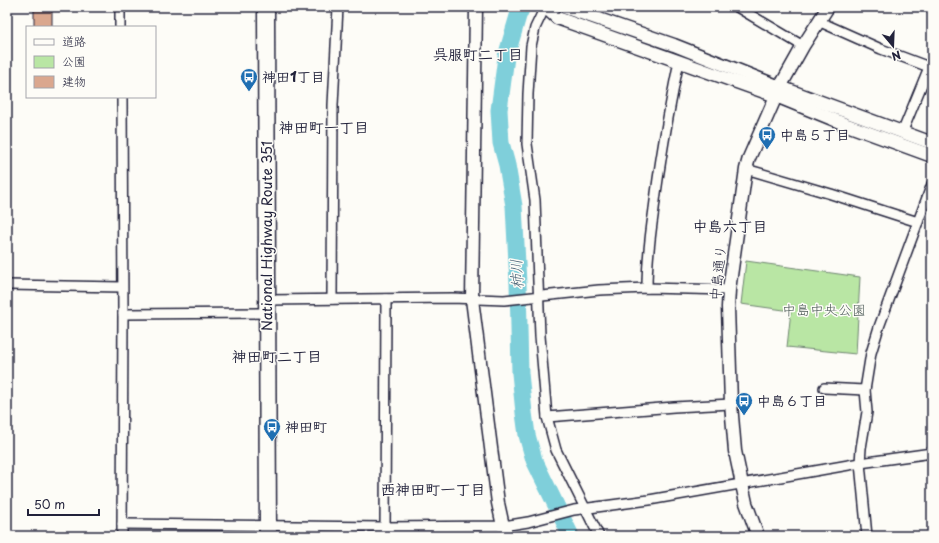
<svg xmlns="http://www.w3.org/2000/svg" width="939" height="543" font-family="'Playpen Sans','Klee One',sans-serif">
<style>
.green{fill:#b9e6a4;stroke:#6e8470}
.lines{fill:none;stroke-linecap:round;stroke-linejoin:round}
.river{stroke:#7fcfda;stroke-width:17}
.building{fill:#daa78e;stroke:#22223b}
.street-casing{stroke:#22223b;stroke-width:12}
.secondary-casing{stroke:#22223b;stroke-width:15}
.highway-casing{stroke:#22223b;stroke-width:19}
.street{stroke:#fdfcf7;stroke-width:9}
.secondary{stroke:#fdfcf7;stroke-width:12}
.highway{stroke:#fdfcf7;stroke-width:16}
.labels{text-anchor:middle;stroke-width:3;stroke-linejoin:round;paint-order:stroke}
.poi-label{font-size:14px;font-weight:bold;fill:#22223b;stroke:#fdfcf7;text-anchor:start}
.street-label{font-size:14px;fill:#22223b;stroke:#fdfcf7}
.park-label{font-size:14px;fill:#4f5d5a;stroke:#fdfcf7}
.neighbourhood-label{font-size:15px;font-weight:bold;fill:#22223b;stroke:#fdfcf7}
.water-label{font-size:15px;font-style:italic;fill:#435f73;stroke:#fdfcf7}
</style>
<rect width="100%" height="100%" fill="#fdfcf7"/>
<filter id="ink" filterUnits="userSpaceOnUse"><feTurbulence type="fractalNoise" baseFrequency=".025" numOctaves="2"/><feDisplacementMap in="SourceGraphic" scale="8" xChannelSelector="R" yChannelSelector="G"/><feConvolveMatrix kernelMatrix="1 2 1 2 8 2 1 2 1" color-interpolation-filters="sRGB"/></filter>
<g filter="url(#ink)">
<path class="green" d="M 746,261 L 860,277 L 856,354 L 787,347 L 791,311 L 741,304 Z"/>
<g class="lines">
<path class="river" d="M 522,7 L 518,16 L 506,57 L 499,110 L 501,143 L 507,165 L 514,206 L 518,283 L 520,373 L 524,413 L 527,435 L 534,460 L 571,536"/>
</g>
<path class="building" d="M 34,7 L 52,7 L 52,27 L 55,27 L 34,27 Z"/>
<g class="lines">
<defs>
<g id="street">
<path d="M 120,7 L 120,27"/>
<path d="M 545,7 L 535,28 L 531,46 L 528,94 L 527,144 L 535,200 L 540,336 L 547,417 L 556,450 L 599,536"/>
<path d="M 737,7 L 803,46"/>
<path d="M 818,21 L 881,49 L 929,67"/>
<path d="M 902,133 L 932,60"/>
<path d="M 746,169 L 831,194 L 918,222"/>
<path d="M 7,285 L 122,287"/>
<path d="M 647,288 C 647,262 650,236 654,209 C 660,159 669,110 679,61"/>
<path d="M 332,299 L 333,105 L 338,7"/>
<path d="M 267,300 L 452,298 L 504,300 L 599,290 L 647,288 L 729,290"/>
<path d="M 123,314 L 267,313"/>
<path d="M 824,388 L 865,390"/>
<path d="M 547,417 L 674,407 L 731,404"/>
<path d="M 122,524 L 384,527 L 503,526 L 528,522 L 574,510 L 649,500 L 860,463 L 932,453"/>
<path d="M 122,536 L 123,314 L 122,97"/>
<path d="M 385,536 L 386,299"/>
<path d="M 867,536 L 860,463 L 861,448 L 867,412 L 865,390 L 871,353 L 879,327 L 932,184"/>
</g>
<g id="secondary">
<path d="M 476,7 L 472,299 L 498,503 L 503,526 L 507,536"/>
<path d="M 545,7 L 557,18 L 776,96 L 847,125 L 932,156"/>
<path d="M 564,7 L 674,45 L 780,87 L 932,143"/>
<path d="M 758,536 L 746,503 L 735,451 L 731,404 L 728,307 L 729,290 L 746,169 L 749,158 L 780,87 L 803,46 L 828,7"/>
</g>
<path id="highway" d="M 266,7 L 268,536"/>
</defs>
<use href="#street" class="street-casing"/>
<use href="#secondary" class="secondary-casing"/>
<use href="#highway" class="highway-casing"/>
<use href="#street" class="street"/>
<use href="#secondary" class="secondary"/>
<use href="#highway" class="highway"/>
</g>
</g>
<defs>
<symbol id="bus-pin" viewBox="-11 -11 22 30"><path d="M0 17L-7.5 6A9.5 9.5 0 1 1 7.5 6Z" fill="#1f6fb2" stroke="#fdfcf7"/><path d="M-5-6H5V4H4V6H2V4H-2V6H-4V4H-5ZM-3.5-4V0h7V-4ZM-3.5 1.2v1.5H-2V1.2ZM2 1.2v1.5H3.5V1.2Z" fill="#fff"/></symbol>
</defs>
<g fill-rule="evenodd">
<use href="#bus-pin" x="239" y="67" width="20" height="27"/>
<use href="#bus-pin" x="757" y="125" width="20" height="27"/>
<use href="#bus-pin" x="734" y="391" width="20" height="27"/>
<use href="#bus-pin" x="262" y="417" width="20" height="27"/>
</g>
<g class="labels">
<g class="poi-label">
<text x="262" y="82">神田1丁目</text>
<text x="780" y="140">中島５丁目</text>
<text x="757" y="406">中島６丁目</text>
<text x="285" y="432">神田町</text>
</g>
<g class="street-label">
<text transform="translate(267 236) rotate(-90)" y="5">National Highway Route 351</text>
<text transform="translate(718 273) rotate(-84)" y="5">中島通り</text>
</g>
<g class="park-label">
<text x="824" y="315">中島中央公園</text>
</g>
<g class="neighbourhood-label">
<text x="478" y="60">呉服町二丁目</text>
<text x="324" y="133">神田町一丁目</text>
<text x="730" y="232">中島六丁目</text>
<text x="277" y="362">神田町二丁目</text>
<text x="433" y="495">西神田町一丁目</text>
</g>
<g class="water-label">
<text transform="translate(517 274) rotate(-93)" y="5">柿川</text>
</g>
</g>
<rect width="939" height="543" fill="none" stroke="#fdfcf7" stroke-width="24"/>
<rect x="12" y="12" width="915" height="519" fill="none" stroke="#22223b" stroke-width="1.5" filter="url(#ink)"/>
<rect x="26" y="26" width="130" height="72" fill="#fdfcf7" stroke="#a5a5ac"/>
<rect x="34" y="39" width="20" height="6" fill="#fdfcf7" stroke="#a5a5ac"/>
<text x="62" y="46" font-size="12" fill="#22223b">道路</text>
<rect x="34" y="56" width="20" height="12" fill="#b9e6a4" stroke="#a5a5ac"/>
<text x="62" y="66" font-size="12" fill="#22223b">公園</text>
<rect x="34" y="76" width="20" height="12" fill="#daa78e" stroke="#a5a5ac"/>
<text x="62" y="86" font-size="12" fill="#22223b">建物</text>
<g transform="translate(893 46) rotate(161)" stroke="#fdfcf7" stroke-width="3" paint-order="stroke">
<path d="M0-3L7 15L0 10L-7 15Z" fill="#22223b"/>
<text y="-6" font-size="11" font-weight="bold" text-anchor="middle" fill="#22223b">N</text>
</g>
<path d="M28 509v6h71v-6" fill="none" stroke="#22223b" stroke-width="2"/>
<text x="34" y="509" font-size="12" fill="#22223b" stroke="#fdfcf7" stroke-width="3" paint-order="stroke">50 m</text>
</svg>
